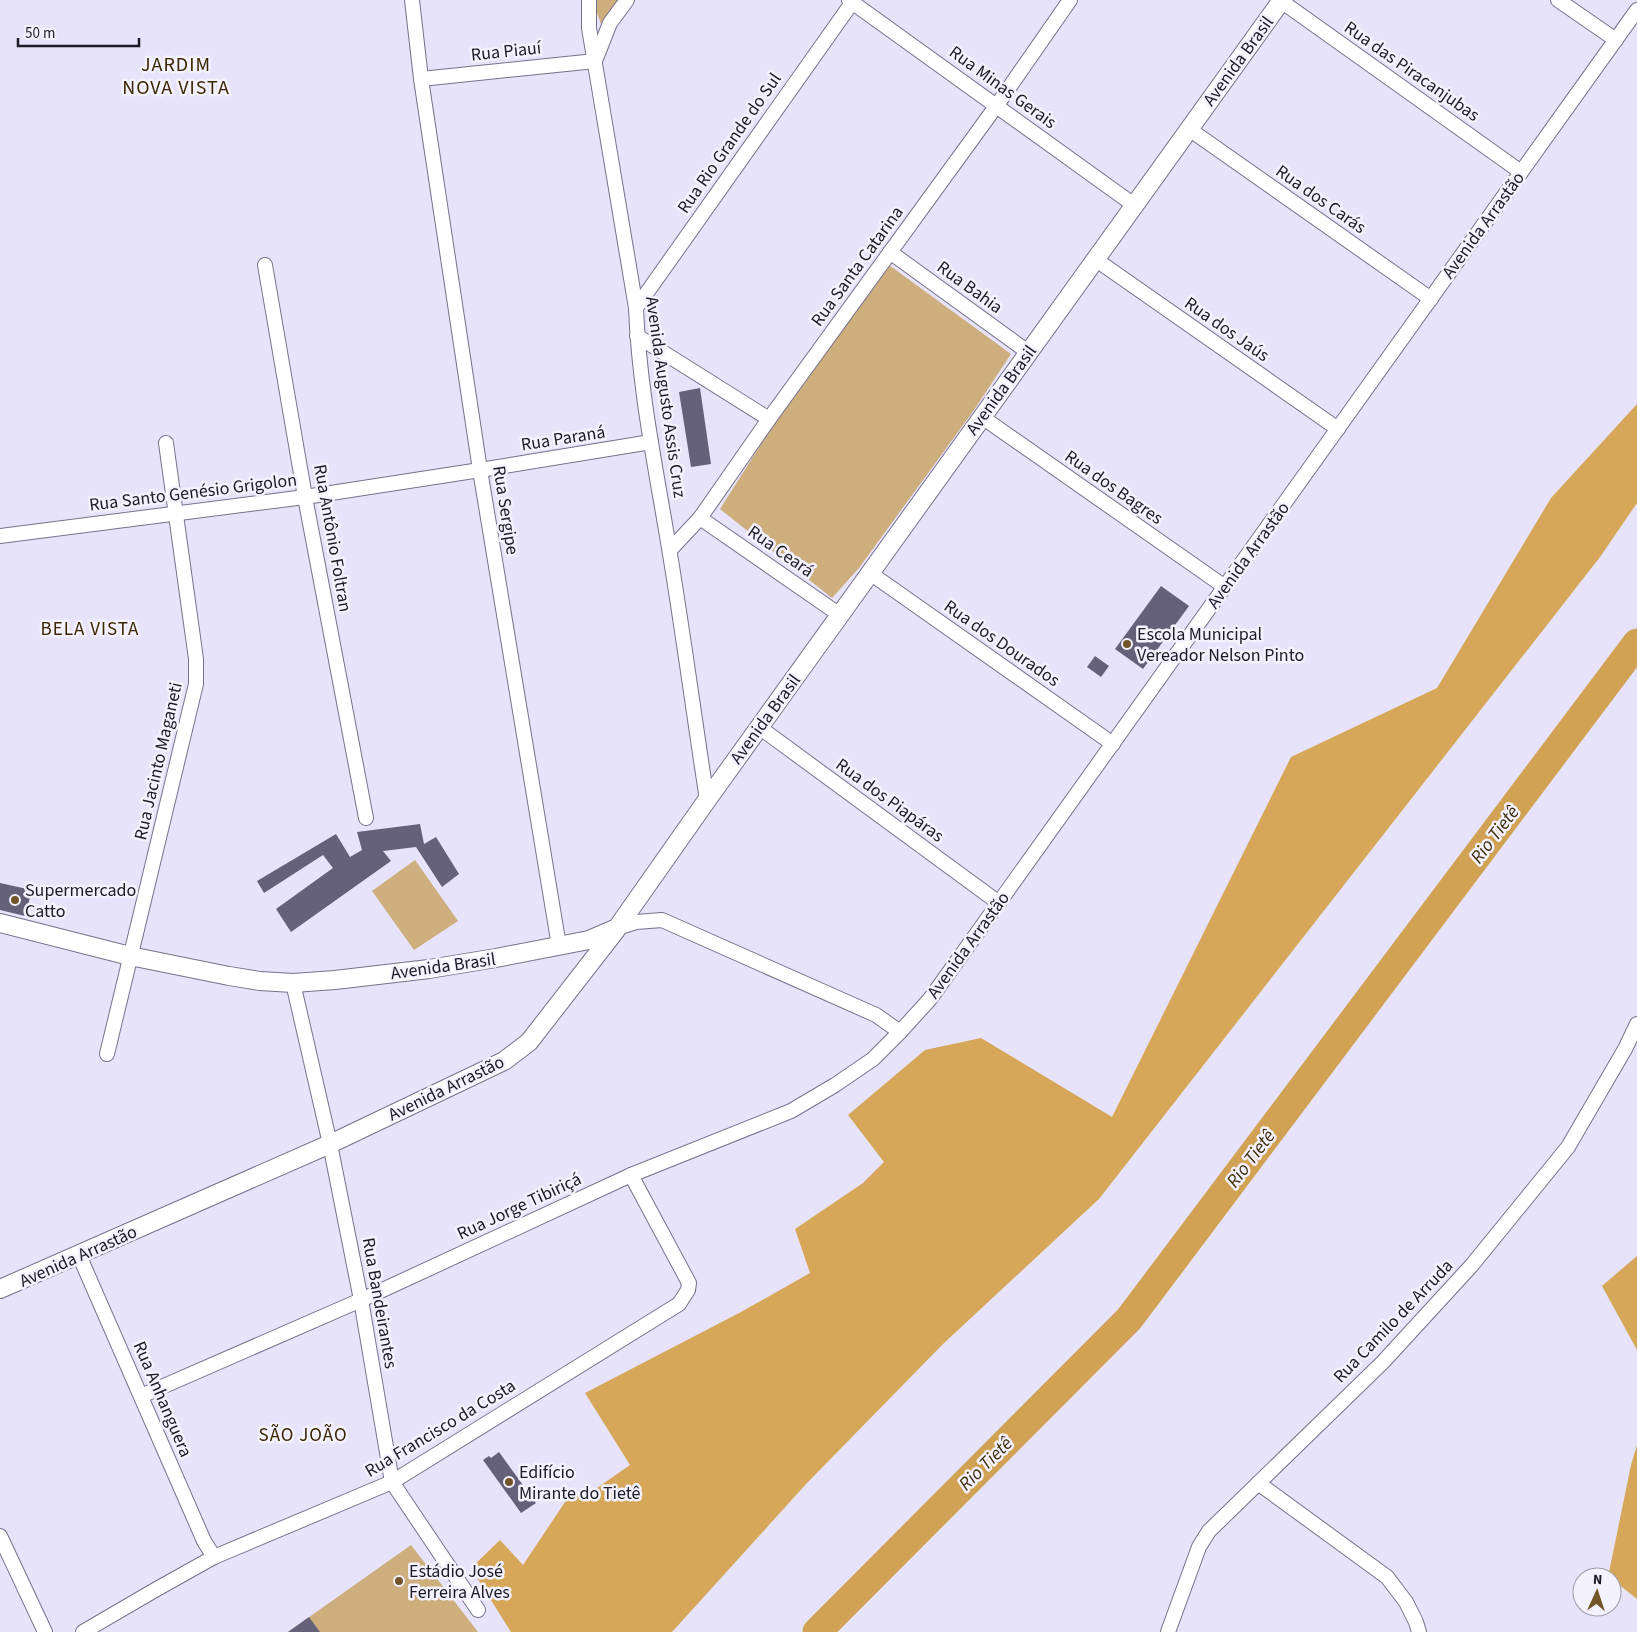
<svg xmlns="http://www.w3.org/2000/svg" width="1637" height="1632" font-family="'Source Sans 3',sans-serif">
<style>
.green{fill:#cdae7c}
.forest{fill:#d6a758}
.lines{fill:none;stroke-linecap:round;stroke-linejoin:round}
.river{stroke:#d1a253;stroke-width:29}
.building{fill:#65617b}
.minor-casing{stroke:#76728c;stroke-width:16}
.tertiary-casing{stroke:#76728c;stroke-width:20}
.minor{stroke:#fff;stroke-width:14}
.tertiary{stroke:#fff;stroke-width:18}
.poi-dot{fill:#725629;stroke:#f3f2fe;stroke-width:2}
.labels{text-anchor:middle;stroke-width:5;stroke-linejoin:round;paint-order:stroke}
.street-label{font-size:18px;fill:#1c1a25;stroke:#f3f2fe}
.poi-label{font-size:18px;fill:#1c1a25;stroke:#f3f2fe;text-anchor:start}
.neighbourhood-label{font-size:19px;letter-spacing:1px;fill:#3a2600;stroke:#f3f2fe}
.water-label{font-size:19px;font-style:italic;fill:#422e0b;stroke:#f3f2fe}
.quarter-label{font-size:20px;letter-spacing:1px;fill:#3a2600;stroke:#f3f2fe}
</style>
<rect width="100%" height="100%" fill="#e6e3fa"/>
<g class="green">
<path d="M 596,0 L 621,0 L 601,24 L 597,13 Z"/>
<path d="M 889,265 L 1011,354 L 974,410 L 859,568 L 832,598 L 720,509 L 775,422 Z"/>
<path d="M 415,860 L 458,921 L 414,950 L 372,891 Z"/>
<path d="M 411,1545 L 478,1632 L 288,1632 Z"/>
</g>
<g class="forest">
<path d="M 1637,404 L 1637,503 L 1600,557 L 1099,1199 L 943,1344 L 807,1483 L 672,1632 L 511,1632 L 471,1568 L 500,1540 L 523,1565 L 567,1499 L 597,1488 L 630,1465 L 585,1393 L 741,1312 L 810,1273 L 795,1229 L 863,1183 L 884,1162 L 848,1115 L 925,1050 L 981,1038 L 1112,1117 L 1291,757 L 1437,688 L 1551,498 Z"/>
<path d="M 1637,1256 L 1637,1350 L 1602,1286 Z"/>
<path d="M 1637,1445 L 1637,1599 L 1612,1579 L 1612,1577 L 1608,1577 L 1631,1465 Z"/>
</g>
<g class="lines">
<path class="river" d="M 817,1632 L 1129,1319 L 1637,643"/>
</g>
<g class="building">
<path d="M 700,388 L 711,464 L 691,467 L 679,392 Z"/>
<path d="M 1161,586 L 1189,606 L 1143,669 L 1115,649 Z"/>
<path d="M 1095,656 L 1109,666 L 1101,677 L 1087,667 Z"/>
<path d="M 420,824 L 424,844 L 436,837 L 459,874 L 442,887 L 416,847 L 383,851 L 391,861 L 291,932 L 276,909 L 333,868 L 323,855 L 264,893 L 257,881 L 336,834 L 350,857 L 362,850 L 357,832 Z"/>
<path d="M 0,883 L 32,890 L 25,916 L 0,910 Z"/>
<path d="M 499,1452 L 536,1503 L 521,1513 L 483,1460 L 489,1456 L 491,1458 Z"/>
<path d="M 309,1617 L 320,1632 L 288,1632 Z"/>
</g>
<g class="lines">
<defs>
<g id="minor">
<path d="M 412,0 L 421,79 L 480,470 L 559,946"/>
<path d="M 589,0 L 589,28 L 636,308 C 639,389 656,469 669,548 C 683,632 694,716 707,800"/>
<path d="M 849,0 L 1134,205"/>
<path d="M 1558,0 L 1616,40"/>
<path d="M 1281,1 L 1521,172"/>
<path d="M 421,79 L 595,61 L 610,23 L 627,0"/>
<path d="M 1189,129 L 1431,299"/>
<path d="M 890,252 L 1028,352"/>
<path d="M 1095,259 L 1338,429"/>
<path d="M 265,265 L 305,497 L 366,818"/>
<path d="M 636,308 L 854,0"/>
<path d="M 637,336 L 769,419"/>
<path d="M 982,417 L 1225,587"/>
<path d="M 700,518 L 840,615"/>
<path d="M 0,536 L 305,497 L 480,470 L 651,442"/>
<path d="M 670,550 L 700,518 L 769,419 L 997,105 L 1070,0"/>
<path d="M 870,573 L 1113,744"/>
<path d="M 759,727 L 999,903"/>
<path d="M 617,928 L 636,922 L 662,920 L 876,1015 L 900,1032"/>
<path d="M 293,983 L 330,1144 L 361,1300 L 392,1482 L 478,1610"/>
<path d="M 107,1054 L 196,684 L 196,659 L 166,443"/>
<path d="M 79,1255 L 204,1541 L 214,1557"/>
<path d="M 141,1396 L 361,1300 L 631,1175 L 791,1111 L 835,1085 L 873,1059 L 900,1032 L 930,999 L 1637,10"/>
<path d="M 1258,1483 L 1387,1577 L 1406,1602 L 1416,1622 L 1419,1632"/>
<path d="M 0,1536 L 45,1632"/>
<path d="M 83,1632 L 155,1590 L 214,1557 L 392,1482 L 679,1304 L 688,1290 L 689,1283 L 631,1175"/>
<path d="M 1168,1632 L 1199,1547 L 1209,1531 L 1383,1362 L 1472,1265 L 1568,1147 L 1625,1049 L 1637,1024"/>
</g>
<g id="tertiary">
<path d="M 0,923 L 130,956 L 229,976 L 260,981 L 293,983 L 335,980 L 429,969 L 496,958 L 589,940 L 617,928 L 707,800 L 1282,0"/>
<path d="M 0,1289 L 330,1144 L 504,1061 L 529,1042 L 616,930"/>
</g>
</defs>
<use href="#minor" class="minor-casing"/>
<use href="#tertiary" class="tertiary-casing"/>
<use href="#minor" class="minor"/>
<use href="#tertiary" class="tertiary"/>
</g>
<g class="poi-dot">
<circle cx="1127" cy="644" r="5"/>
<circle cx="15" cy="900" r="5"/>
<circle cx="509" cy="1482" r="5"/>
<circle cx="399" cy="1581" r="5"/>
</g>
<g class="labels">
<g class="street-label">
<text transform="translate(506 51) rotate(-6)" y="6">Rua Piauí</text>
<text transform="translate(1238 61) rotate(-54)" y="6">Avenida Brasil</text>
<text transform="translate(1412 71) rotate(35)" y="6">Rua das Piracanjubas</text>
<text transform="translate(1003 87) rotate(36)" y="6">Rua Minas Gerais</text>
<text transform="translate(729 143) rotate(-55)" y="6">Rua Rio Grande do Sul</text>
<text transform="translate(1321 199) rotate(35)" y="6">Rua dos Carás</text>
<text transform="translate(1483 225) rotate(-54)" y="6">Avenida Arrastão</text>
<text transform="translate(857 266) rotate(-54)" y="6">Rua Santa Catarina</text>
<text transform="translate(970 287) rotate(36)" y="6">Rua Bahia</text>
<text transform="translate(1227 329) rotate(35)" y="6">Rua dos Jaús</text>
<text transform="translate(1001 390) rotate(-54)" y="6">Avenida Brasil</text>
<text transform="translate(666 397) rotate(82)" y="6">Avenida Augusto Assis Cruz</text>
<text transform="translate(563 438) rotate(-9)" y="6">Rua Paraná</text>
<text transform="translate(1114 487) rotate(35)" y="6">Rua dos Bagres</text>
<text transform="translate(193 492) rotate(-7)" y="6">Rua Santo Genésio Grigolon</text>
<text transform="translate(506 510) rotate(81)" y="6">Rua Sergipe</text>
<text transform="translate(333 538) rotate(80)" y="6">Rua Antônio Foltran</text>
<text transform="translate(781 551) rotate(35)" y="6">Rua Ceará</text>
<text transform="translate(1248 555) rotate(-54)" y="6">Avenida Arrastão</text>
<text transform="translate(1002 643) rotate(35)" y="6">Rua dos Dourados</text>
<text transform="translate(765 719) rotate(-54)" y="6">Avenida Brasil</text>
<text transform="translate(158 761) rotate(-77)" y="6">Rua Jacinto Maganeti</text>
<text transform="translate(890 800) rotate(36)" y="6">Rua dos Piapáras</text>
<text transform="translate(968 945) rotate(-54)" y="6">Avenida Arrastão</text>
<text transform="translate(443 966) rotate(-8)" y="6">Avenida Brasil</text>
<text transform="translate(446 1088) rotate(-26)" y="6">Avenida Arrastão</text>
<text transform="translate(519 1206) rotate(-25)" y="6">Rua Jorge Tibiriçá</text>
<text transform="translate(78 1256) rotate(-24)" y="6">Avenida Arrastão</text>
<text transform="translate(380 1303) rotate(80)" y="6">Rua Bandeirantes</text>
<text transform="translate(1393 1321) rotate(-46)" y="6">Rua Camilo de Arruda</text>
<text transform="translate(163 1399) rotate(67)" y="6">Rua Anhanguera</text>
<text transform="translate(440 1428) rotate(-31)" y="6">Rua Francisco da Costa</text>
</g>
<g class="poi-label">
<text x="1137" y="640">Escola Municipal<tspan x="1137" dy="21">Vereador Nelson Pinto</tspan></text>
<text x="25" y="896">Supermercado<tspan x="25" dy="21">Catto</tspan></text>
<text x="519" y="1478">Edifício<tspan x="519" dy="21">Mirante do Tietê</tspan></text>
<text x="409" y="1577">Estádio José<tspan x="409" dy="21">Ferreira Alves</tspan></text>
</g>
<g class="neighbourhood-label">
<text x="90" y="635">BELA VISTA</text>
<text x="303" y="1441">SÃO JOÃO</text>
</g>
<g class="water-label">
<text transform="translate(1494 834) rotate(-53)" y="7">Rio Tietê</text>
<text transform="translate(1250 1158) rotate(-53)" y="7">Rio Tietê</text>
<text transform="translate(985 1463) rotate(-45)" y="7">Rio Tietê</text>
</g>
<g class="quarter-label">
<text x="176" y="71">JARDIM<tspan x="176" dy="23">NOVA VISTA</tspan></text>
</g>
</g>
<g transform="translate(1597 1592) rotate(3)"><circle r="24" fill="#f3f2fe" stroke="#9d9ca7"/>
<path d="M0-4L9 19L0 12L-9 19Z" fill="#725629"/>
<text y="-8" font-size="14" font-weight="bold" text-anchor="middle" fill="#1c1a25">N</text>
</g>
<path d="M18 38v8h121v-8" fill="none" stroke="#1c1a25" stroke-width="2.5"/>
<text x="25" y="38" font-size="15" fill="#1c1a25" stroke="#f3f2fe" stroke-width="4" paint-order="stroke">50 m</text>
</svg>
